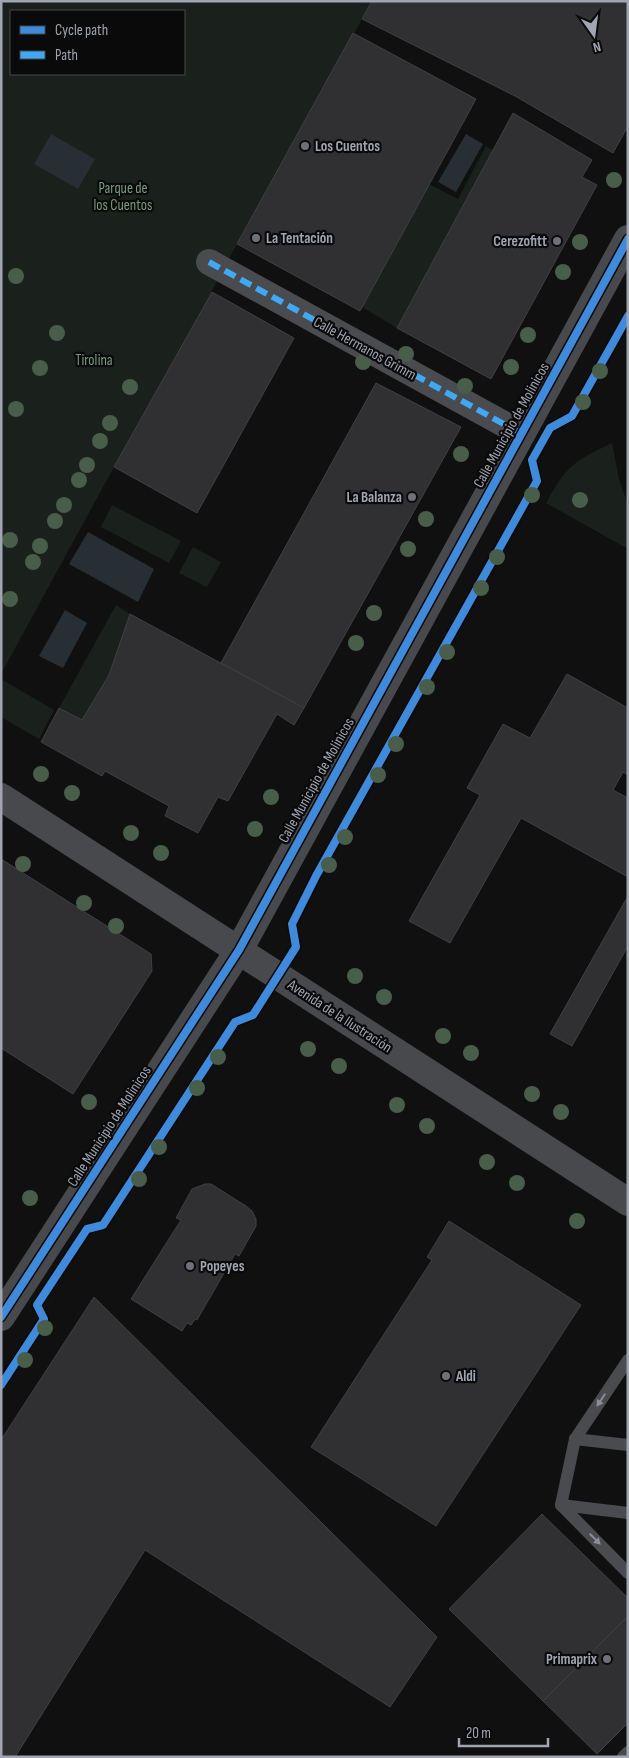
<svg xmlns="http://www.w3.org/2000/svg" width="629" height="1758" font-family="'Sofia Sans Condensed',sans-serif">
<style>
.green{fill:#1a201b;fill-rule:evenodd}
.water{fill:#272e34}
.building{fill:#303033;stroke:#3f4044}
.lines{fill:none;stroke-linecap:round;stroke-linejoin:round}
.lane{stroke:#4a4b4f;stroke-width:12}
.street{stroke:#4a4b4f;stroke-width:26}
.secondary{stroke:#48494c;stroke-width:28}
.quiet{stroke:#3fa9f5;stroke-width:6;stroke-dasharray:12 6;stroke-linecap:butt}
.cycleway-casing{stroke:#0a0a0b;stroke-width:11}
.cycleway{stroke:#408adc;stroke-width:8}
.tree{fill:#495d4b}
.oneway{fill:#8b8e98}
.poi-dot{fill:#6e7179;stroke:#0a0a0b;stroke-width:2}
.labels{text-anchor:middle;stroke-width:4.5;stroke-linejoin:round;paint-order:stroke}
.poi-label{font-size:15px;font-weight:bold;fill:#a1a5b1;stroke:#0a0a0b;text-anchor:start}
.park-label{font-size:15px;fill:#789c7c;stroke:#0a0a0b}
.street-label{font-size:15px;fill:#a1a5b1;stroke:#0a0a0b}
</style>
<rect width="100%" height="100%" fill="#101010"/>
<g class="green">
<path d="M 1,1 L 372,1 L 237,244 L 166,376 L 114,467 L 1,674 ZM 11,11 L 184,11 L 184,74 L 11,74 Z"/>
<path d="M 486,146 L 493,150 L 397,328 L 362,307 L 429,184 L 458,199 Z"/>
<path d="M 612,443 L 619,479 L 628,505 L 628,549 L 546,503 C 555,487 564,470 580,460 C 590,453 602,448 612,443 Z"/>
<path d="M 112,505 L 181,541 L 169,563 L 101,527 Z"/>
<path d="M 193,547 L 221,562 L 207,587 L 179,573 Z"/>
<path d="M 116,605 L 130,614 L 109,675 L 82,720 L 59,708 Z"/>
<path d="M 1,679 L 54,710 L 39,739 L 1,717 Z"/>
</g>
<g class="water">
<path d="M 51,134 L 95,159 L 78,189 L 34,164 Z"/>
<path d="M 466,134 L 483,144 L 456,192 L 438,182 Z"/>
<path d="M 88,532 L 154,569 L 138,602 L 69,564 Z"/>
<path d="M 65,610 L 87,623 L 63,668 L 39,656 Z"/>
</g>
<g class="building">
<path d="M 372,1 L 628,1 L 628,126 L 613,153 L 515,96 L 362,19 Z"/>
<path d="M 353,33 L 476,99 L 360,311 L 237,244 Z"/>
<path d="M 513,113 L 592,160 L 582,177 L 597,185 L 491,379 L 397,328 Z"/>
<path d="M 212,292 L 294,338 L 197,513 L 114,467 Z"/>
<path d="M 376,383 L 461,427 L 304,708 L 221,663 Z"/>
<path d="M 130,614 L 304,708 L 294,725 L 277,714 L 228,801 L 218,797 L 198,833 L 165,816 L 169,806 L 105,771 L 102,776 L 41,742 L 59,708 L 82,720 L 109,675 Z"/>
<path d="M 567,674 L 628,708 L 628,775 L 623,772 L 613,790 L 628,798 L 628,877 L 521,818 L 450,943 L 409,921 L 480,795 L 467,788 L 503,724 L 530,738 Z"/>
<path d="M 1,859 L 151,954 L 152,971 L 73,1094 L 1,1048 Z"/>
<path d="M 628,896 L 628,946 L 572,1046 L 550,1034 Z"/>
<path d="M 205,1184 L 211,1184 L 246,1206 L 252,1211 L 256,1219 L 256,1226 L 239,1256 L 235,1254 L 197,1320 L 195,1319 L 191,1325 L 187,1323 L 182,1331 L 131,1299 L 181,1220 L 176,1218 L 192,1189 Z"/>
<path d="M 449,1221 L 581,1305 L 436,1526 L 311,1447 L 432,1260 L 427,1257 Z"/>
<path d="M 94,1297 L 437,1637 L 390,1707 L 145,1550 L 15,1757 L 1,1757 L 1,1440 Z"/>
<path d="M 542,1514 L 628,1598 L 628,1616 L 543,1701 L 449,1609 Z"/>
<path d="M 628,1616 L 628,1723 L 597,1754 L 543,1701 Z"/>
</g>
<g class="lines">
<g class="lane">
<path d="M 628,1360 L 575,1439 L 561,1505 L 628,1573"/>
<path d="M 575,1439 L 628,1445"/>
<path d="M 561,1505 L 628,1513"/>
<path d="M 623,1757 L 628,1752"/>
</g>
<path class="street" d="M 209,262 L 522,434"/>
<g class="secondary">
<path d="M 1,797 L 628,1202"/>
<path d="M 1,1317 L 239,950 L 628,239"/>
</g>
<path class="quiet" d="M 209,262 L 522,434"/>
<defs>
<g id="cycleway">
<path d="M 1,1317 L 239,950 L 628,239"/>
<path d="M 1,1385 L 44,1319 L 37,1305 L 87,1229 L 103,1225 L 235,1022 L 253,1015 L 296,947 L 292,924 L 316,876 L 537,481 L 532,460 L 550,428 L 572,416 L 628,316"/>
</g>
</defs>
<use href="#cycleway" class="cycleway-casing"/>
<use href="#cycleway" class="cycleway"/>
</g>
<g class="tree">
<circle cx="614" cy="180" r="8"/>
<circle cx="580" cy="242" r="8"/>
<circle cx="563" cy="272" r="8"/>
<circle cx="16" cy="276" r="8"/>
<circle cx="57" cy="333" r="8"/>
<circle cx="528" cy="335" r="8"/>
<circle cx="406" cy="354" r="8"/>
<circle cx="363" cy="362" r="8"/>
<circle cx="511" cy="367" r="8"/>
<circle cx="40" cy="368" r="8"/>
<circle cx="600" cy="371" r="8"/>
<circle cx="465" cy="386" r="8"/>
<circle cx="130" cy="387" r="8"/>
<circle cx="583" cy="402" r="8"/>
<circle cx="16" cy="409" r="8"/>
<circle cx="110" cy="423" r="8"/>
<circle cx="100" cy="441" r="8"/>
<circle cx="461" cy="454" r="8"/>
<circle cx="87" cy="465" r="8"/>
<circle cx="79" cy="480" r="8"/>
<circle cx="532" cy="495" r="8"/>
<circle cx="580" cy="500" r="8"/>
<circle cx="64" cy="505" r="8"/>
<circle cx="426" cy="519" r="8"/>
<circle cx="55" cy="521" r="8"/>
<circle cx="10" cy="540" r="8"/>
<circle cx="40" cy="546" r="8"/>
<circle cx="408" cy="549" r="8"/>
<circle cx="497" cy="557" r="8"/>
<circle cx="33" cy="562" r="8"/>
<circle cx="481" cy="588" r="8"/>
<circle cx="10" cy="599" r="8"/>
<circle cx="374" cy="613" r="8"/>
<circle cx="356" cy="643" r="8"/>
<circle cx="447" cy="652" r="8"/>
<circle cx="427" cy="687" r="8"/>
<circle cx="396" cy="744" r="8"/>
<circle cx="41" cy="774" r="8"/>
<circle cx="378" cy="775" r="8"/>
<circle cx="72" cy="793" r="8"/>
<circle cx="271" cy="797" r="8"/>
<circle cx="255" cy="829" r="8"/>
<circle cx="131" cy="833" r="8"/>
<circle cx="345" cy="837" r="8"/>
<circle cx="161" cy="853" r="8"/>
<circle cx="23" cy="864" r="8"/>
<circle cx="329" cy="865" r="8"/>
<circle cx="84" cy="903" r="8"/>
<circle cx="116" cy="926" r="8"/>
<circle cx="355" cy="976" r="8"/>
<circle cx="384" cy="997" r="8"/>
<circle cx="443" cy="1036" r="8"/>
<circle cx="308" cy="1049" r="8"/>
<circle cx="471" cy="1053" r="8"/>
<circle cx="218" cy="1057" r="8"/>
<circle cx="339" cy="1066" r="8"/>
<circle cx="197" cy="1088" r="8"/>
<circle cx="532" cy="1094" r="8"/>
<circle cx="89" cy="1102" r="8"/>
<circle cx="397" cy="1105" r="8"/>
<circle cx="561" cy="1112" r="8"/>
<circle cx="427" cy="1126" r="8"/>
<circle cx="159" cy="1147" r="8"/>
<circle cx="487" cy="1162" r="8"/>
<circle cx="139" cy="1179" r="8"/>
<circle cx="517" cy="1183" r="8"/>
<circle cx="30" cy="1198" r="8"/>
<circle cx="577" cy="1221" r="8"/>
<circle cx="45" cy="1328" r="8"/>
<circle cx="25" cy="1360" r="8"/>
</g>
<defs><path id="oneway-solid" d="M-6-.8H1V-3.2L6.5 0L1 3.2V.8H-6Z" transform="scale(1.25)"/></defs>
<g class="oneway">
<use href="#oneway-solid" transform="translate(601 1400) rotate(124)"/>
<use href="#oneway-solid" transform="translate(595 1539) rotate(45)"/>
</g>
<g class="poi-dot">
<circle cx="305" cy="146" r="5"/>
<circle cx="256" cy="238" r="5"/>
<circle cx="557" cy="241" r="5"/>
<circle cx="412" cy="497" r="5"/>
<circle cx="190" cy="1266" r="5"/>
<circle cx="446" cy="1376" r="5"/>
<circle cx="607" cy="1659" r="5"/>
</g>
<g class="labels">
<g class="poi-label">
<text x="315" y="151">Los Cuentos</text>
<text x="266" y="243">La Tentación</text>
<text x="547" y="246" text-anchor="end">Cerezofitt</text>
<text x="402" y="502" text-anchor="end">La Balanza</text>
<text x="200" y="1271">Popeyes</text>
<text x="456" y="1381">Aldi</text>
<text x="597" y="1664" text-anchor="end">Primaprix</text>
</g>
<g class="park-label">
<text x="123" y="193">Parque de<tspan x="123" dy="17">los Cuentos</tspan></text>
<text x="94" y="365">Tirolina</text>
</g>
<g class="street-label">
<text transform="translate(365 348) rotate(29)" y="5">Calle Hermanos Grimm</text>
<text transform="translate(511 425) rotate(-61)" y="5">Calle Municipio de Molinicos</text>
<text transform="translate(316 780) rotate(-61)" y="5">Calle Municipio de Molinicos</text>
<text transform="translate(340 1016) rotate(33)" y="5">Avenida de la Ilustración</text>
<text transform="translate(109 1126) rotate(-57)" y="5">Calle Municipio de Molinicos</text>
</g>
</g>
<rect width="629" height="1758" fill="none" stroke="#a1a5b1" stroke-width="5"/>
<rect x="10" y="10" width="175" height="65" fill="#0a0a0b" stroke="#46484d"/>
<rect x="20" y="26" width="25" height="8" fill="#408adc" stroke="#46484d"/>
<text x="55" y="35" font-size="15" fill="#a1a5b1">Cycle path</text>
<rect x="20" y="51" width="25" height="8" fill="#3fa9f5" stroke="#46484d"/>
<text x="55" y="60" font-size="15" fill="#a1a5b1">Path</text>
<g transform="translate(594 35) rotate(166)" stroke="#0a0a0b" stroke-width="4" paint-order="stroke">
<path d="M0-4L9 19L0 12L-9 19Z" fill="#a1a5b1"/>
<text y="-8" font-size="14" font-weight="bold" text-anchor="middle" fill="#a1a5b1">N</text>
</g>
<path d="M459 1738v8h89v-8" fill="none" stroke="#a1a5b1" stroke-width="2.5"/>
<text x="466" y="1738" font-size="15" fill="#a1a5b1" stroke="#0a0a0b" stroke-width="4" paint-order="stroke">20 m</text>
</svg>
